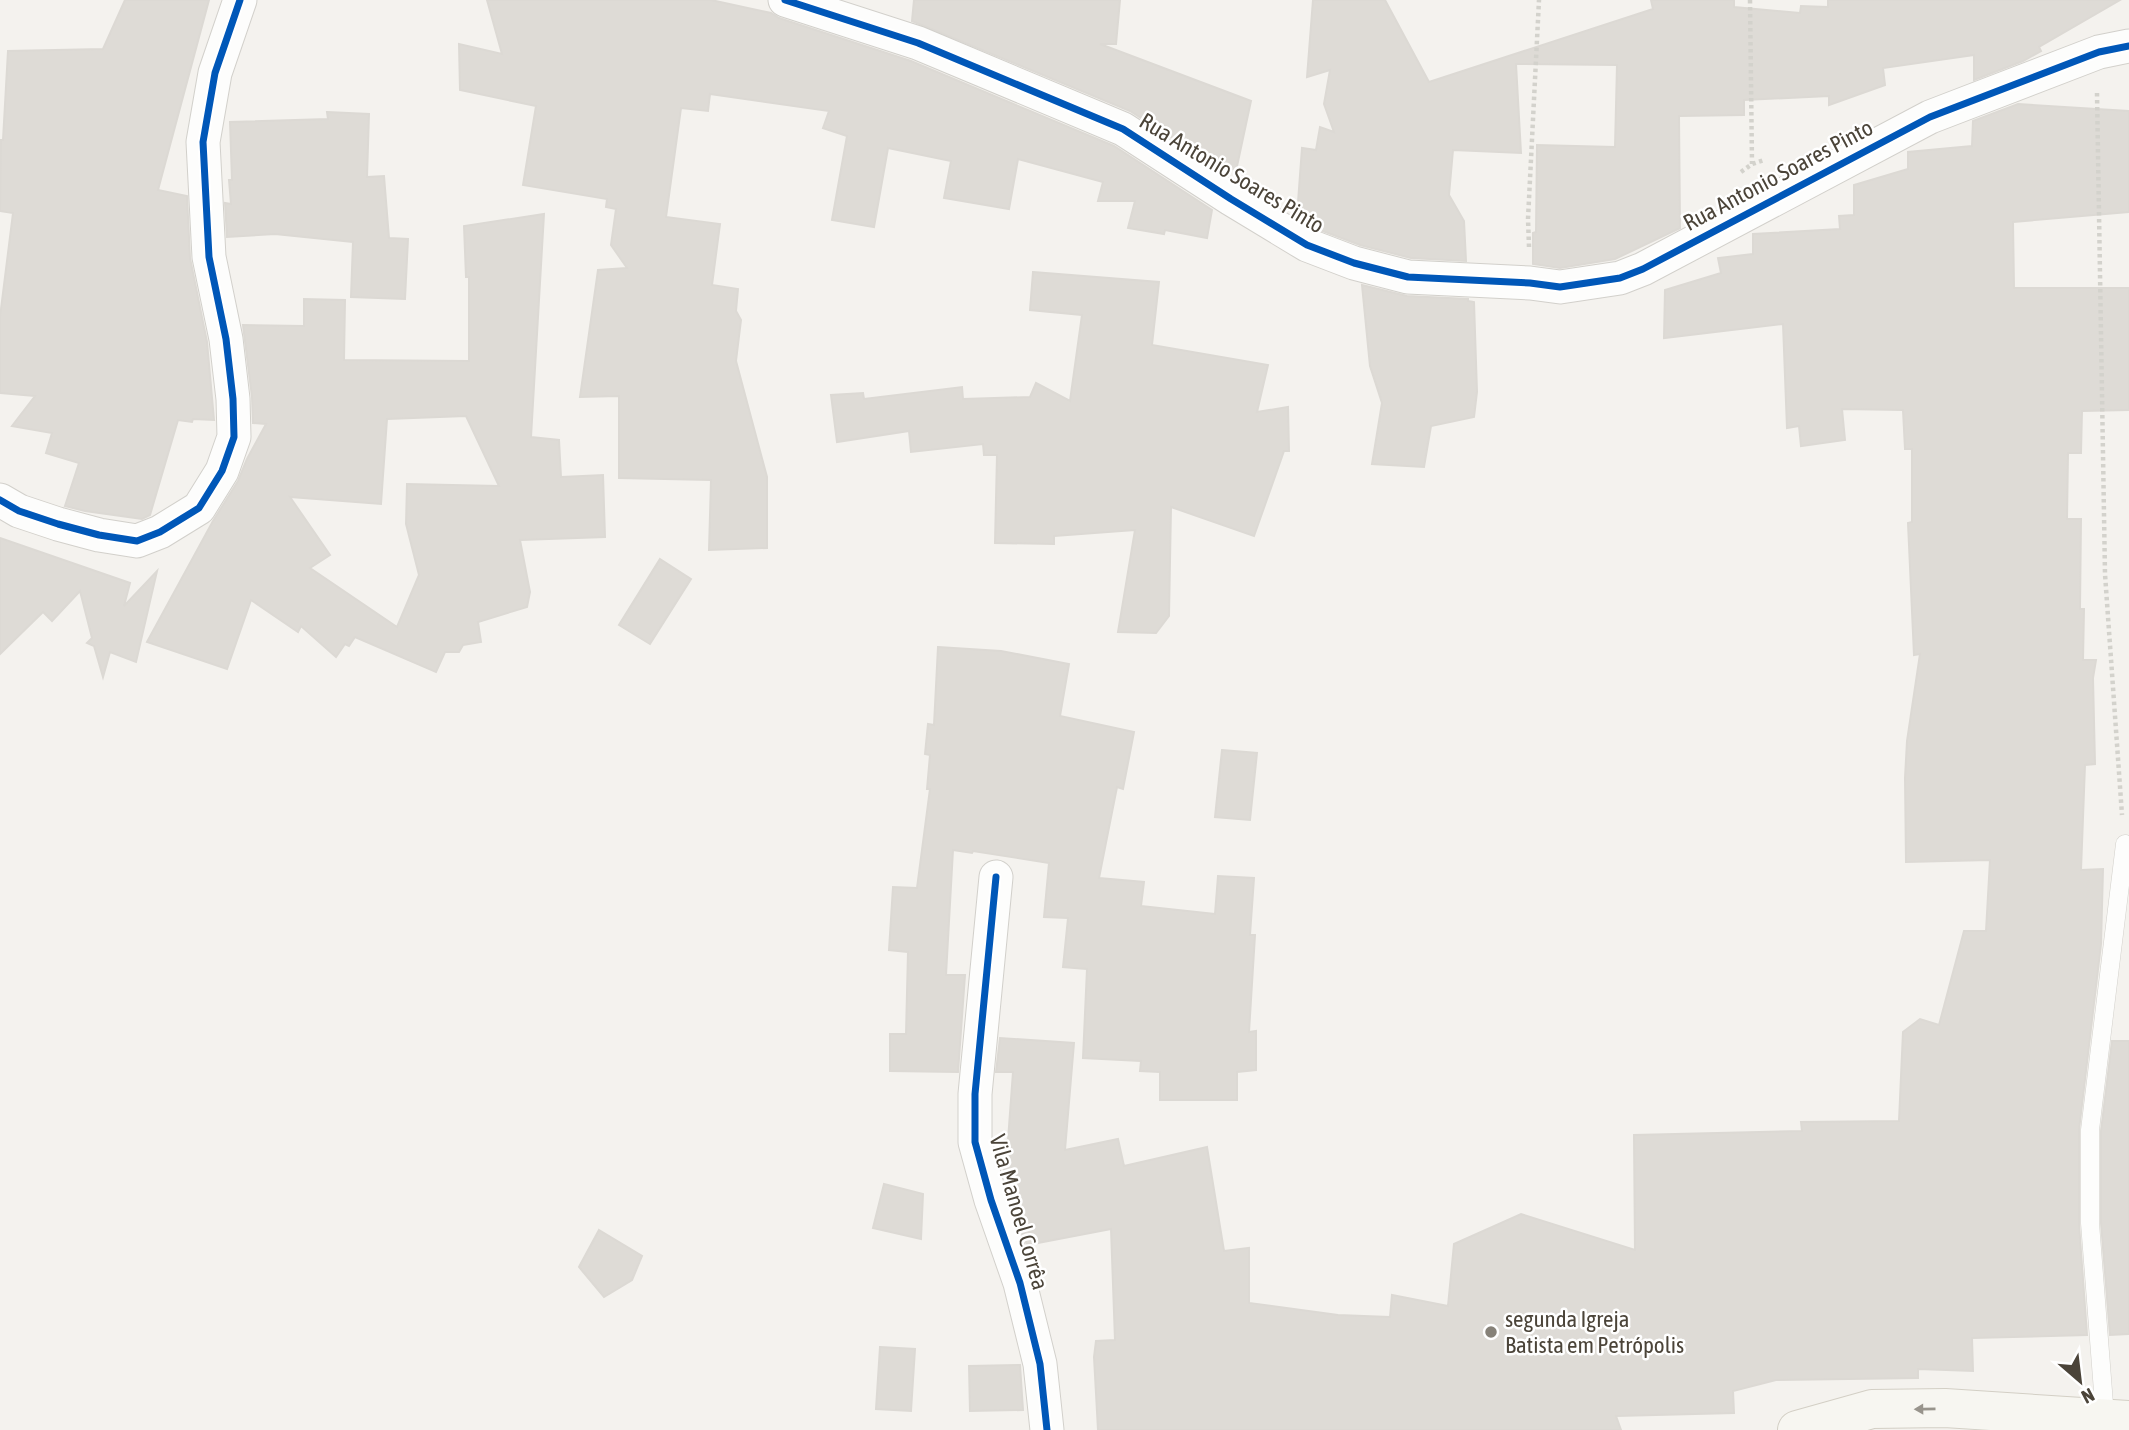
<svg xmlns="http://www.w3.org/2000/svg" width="2129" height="1430" font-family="'Asap Condensed',sans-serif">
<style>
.building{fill:#dedbd6;stroke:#dcd9d4;stroke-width:2;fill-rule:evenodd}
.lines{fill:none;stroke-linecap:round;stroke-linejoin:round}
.service-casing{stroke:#d2d0cb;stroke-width:19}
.minor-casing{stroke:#d2d0cb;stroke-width:35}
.secondary-casing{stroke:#d3cfc5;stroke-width:40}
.path{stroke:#d3d2cc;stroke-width:4.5;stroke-dasharray:3.5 3.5;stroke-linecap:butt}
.service{stroke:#fdfdfc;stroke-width:18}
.minor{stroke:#fdfdfc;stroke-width:33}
.secondary{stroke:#f7f6f1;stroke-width:38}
.cycleway-casing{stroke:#fff;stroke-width:11}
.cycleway{stroke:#0057b8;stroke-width:7}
.oneway{fill:#98948c}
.poi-dot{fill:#868178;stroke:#fff;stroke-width:2.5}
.labels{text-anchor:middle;stroke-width:5;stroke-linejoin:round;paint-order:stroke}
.street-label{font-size:23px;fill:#4b4439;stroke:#fff}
.poi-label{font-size:23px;fill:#4b4439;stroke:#fff;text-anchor:start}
</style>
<rect width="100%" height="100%" fill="#f4f2ee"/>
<g class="building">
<path d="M 125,0 L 209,0 L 158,190 L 187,196 L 190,258 L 207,342 L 214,420 L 193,419 L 192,422 L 178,420 L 150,515 L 142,519 L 85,511 L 65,506 L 79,463 L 46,453 L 52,433 L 12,426 L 35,396 L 0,393 L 0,317 L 13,213 L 0,211 L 1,140 L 3,140 L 8,51 L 103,49 Z"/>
<path d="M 487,0 L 711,0 L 771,13 L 779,18 L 911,61 L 1114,146 L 1212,210 L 1207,238 L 1165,230 L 1164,234 L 1128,228 L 1135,201 L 1098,201 L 1103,182 L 1018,159 L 1009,209 L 944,198 L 951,161 L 888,148 L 874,227 L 832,220 L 847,136 L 823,128 L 829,111 L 710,94 L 708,111 L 681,108 L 666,217 L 720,224 L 712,285 L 738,289 L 736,311 L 741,320 L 736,361 L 767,477 L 767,548 L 709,550 L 711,480 L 619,478 L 619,396 L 580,397 L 598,270 L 627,268 L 611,245 L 616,209 L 606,207 L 607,199 L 523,185 L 536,106 L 460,90 L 459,44 L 502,54 Z"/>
<path d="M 914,0 L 1120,0 L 1116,44 L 1100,44 L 1251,101 L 1236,171 L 1220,162 L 1219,168 L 1130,111 L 912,21 Z"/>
<path d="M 1313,0 L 1385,0 L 1429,82 L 1653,9 L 1651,0 L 1734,0 L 1734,7 L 1800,13 L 1801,6 L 1828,7 L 1828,0 L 2120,0 L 2039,47 L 2041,51 L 2023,61 L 1974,80 L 1974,55 L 1883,68 L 1885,85 L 1829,105 L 1829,96 L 1744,100 L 1744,115 L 1679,116 L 1680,228 L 1615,259 L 1560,268 L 1533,264 L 1533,233 L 1536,232 L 1537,145 L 1615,147 L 1617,65 L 1516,64 L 1521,153 L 1453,150 L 1449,195 L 1464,221 L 1466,261 L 1411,258 L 1360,245 L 1315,228 L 1297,216 L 1302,148 L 1316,150 L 1320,127 L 1334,132 L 1324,104 L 1330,70 L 1307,77 Z"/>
<path d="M 2018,104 L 2129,111 L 2129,212 L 2013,222 L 2014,288 L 2129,288 L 2129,410 L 2082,411 L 2081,453 L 2068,453 L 2067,519 L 2081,519 L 2080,609 L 2084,609 L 2083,660 L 2096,660 L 2093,678 L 2095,764 L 2085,765 L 2081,870 L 2103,869 L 2101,944 L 2079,1130 L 2079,1224 L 2087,1335 L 1972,1338 L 1973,1371 L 1918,1369 L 1918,1378 L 1776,1380 L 1733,1391 L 1734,1413 L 1616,1416 L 1621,1430 L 1098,1430 L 1094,1357 L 1096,1341 L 1115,1340 L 1111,1229 L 1027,1245 L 1009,1195 L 999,1142 L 1008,1140 L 1013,1072 L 996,1072 L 1000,1038 L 1074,1043 L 1065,1150 L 1118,1139 L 1124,1166 L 1207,1147 L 1224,1251 L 1249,1248 L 1249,1303 L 1338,1315 L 1390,1317 L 1392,1295 L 1448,1306 L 1454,1244 L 1521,1214 L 1635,1250 L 1634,1135 L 1802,1131 L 1801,1122 L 1899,1121 L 1903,1032 L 1920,1019 L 1939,1025 L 1964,931 L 1986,931 L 1990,860 L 1906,862 L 1905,778 L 1907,741 L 1920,654 L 1914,655 L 1908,523 L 1912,522 L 1912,449 L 1905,449 L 1903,410 L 1842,409 L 1845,440 L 1801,446 L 1799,426 L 1787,428 L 1783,324 L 1664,338 L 1665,290 L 1721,273 L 1718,258 L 1753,254 L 1753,234 L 1840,229 L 1839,216 L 1854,215 L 1854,185 L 1908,169 L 1908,152 L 1972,146 L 1973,121 Z"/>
<path d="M 327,112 L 369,114 L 367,177 L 384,176 L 389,238 L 408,239 L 405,299 L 351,297 L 353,242 L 275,234 L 227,237 L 225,203 L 231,204 L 229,180 L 232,180 L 230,122 L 328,119 Z"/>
<path d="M 544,214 L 531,437 L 559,440 L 561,477 L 603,475 L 605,537 L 520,540 L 530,592 L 527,607 L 478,622 L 481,642 L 463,645 L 459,652 L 445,652 L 436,672 L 355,637 L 349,646 L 345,644 L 336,657 L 301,626 L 298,632 L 251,600 L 227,669 L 147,642 L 213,521 L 238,481 L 247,459 L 266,424 L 253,423 L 252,397 L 243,325 L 304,326 L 304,299 L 345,300 L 344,360 L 469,361 L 469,277 L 466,277 L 464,226 ZM 466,416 L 499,486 L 407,484 L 406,524 L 419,575 L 397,627 L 310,568 L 330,555 L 290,497 L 381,504 L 387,419 Z"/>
<path d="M 1033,272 L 1159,282 L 1152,345 L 1268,365 L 1257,412 L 1288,407 L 1289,451 L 1284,451 L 1254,536 L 1171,507 L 1169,616 L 1156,633 L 1118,632 L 1135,530 L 1054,536 L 1054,544 L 995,543 L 997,455 L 984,455 L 983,444 L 911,452 L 909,431 L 837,442 L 831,395 L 863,393 L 864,399 L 962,387 L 963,399 L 1030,397 L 1036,383 L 1070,401 L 1082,315 L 1030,310 Z"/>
<path d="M 1362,285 L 1407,296 L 1468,299 L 1468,301 L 1474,302 L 1477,392 L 1474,417 L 1431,426 L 1424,467 L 1372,464 L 1382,403 L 1370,366 Z"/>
<path d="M 0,538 L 130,583 L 124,606 L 157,571 L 136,662 L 110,652 L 103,677 L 94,646 L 87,643 L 92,638 L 80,591 L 52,621 L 43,612 L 0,654 Z"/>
<path d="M 660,559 L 691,579 L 650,644 L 619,625 Z"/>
<path d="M 938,647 L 1001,651 L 1069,664 L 1060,716 L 1134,732 L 1123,789 L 1117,787 L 1099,878 L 1144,882 L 1141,906 L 1215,914 L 1218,876 L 1254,878 L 1250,935 L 1255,935 L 1249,1032 L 1256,1031 L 1256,1070 L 1237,1072 L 1237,1100 L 1160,1100 L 1160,1072 L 1140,1071 L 1141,1061 L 1083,1058 L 1087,969 L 1063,967 L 1068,918 L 1044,917 L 1049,863 L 973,851 L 972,853 L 953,850 L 946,975 L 965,975 L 958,1072 L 890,1071 L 890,1034 L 906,1034 L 908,952 L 889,950 L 893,887 L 917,888 L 930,789 L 927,789 L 930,755 L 925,754 L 928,724 L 934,725 Z"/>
<path d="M 1222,750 L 1257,753 L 1250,820 L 1215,817 Z"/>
<path d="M 2112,1041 L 2129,1041 L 2129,1334 L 2110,1335 L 2101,1223 L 2101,1131 Z"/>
<path d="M 884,1184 L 923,1194 L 921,1239 L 873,1228 Z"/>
<path d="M 599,1230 L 642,1256 L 632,1280 L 604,1297 L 579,1267 Z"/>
<path d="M 880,1347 L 915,1349 L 911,1411 L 876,1409 Z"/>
<path d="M 1020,1365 L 1023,1410 L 970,1411 L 969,1366 Z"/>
</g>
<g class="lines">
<defs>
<path id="service" d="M 2105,1417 L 2090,1223 L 2090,1130 L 2125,844"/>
<g id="minor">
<path d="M 785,0 L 918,43 L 1123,129 L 1231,199 L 1307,245 L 1354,263 L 1408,277 L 1530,283 L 1560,287 L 1620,278 L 1643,269 L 1930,117 L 2099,52 L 2129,46"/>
<path d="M 0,500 L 19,511 L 58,524 L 99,535 L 137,541 L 160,532 L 199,508 L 222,471 L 234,437 L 233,399 L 226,339 L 209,257 L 203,142 L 215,73 L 240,0"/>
<path d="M 996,877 L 975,1094 L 975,1142 L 991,1200 L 1020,1283 L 1040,1364 L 1047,1430"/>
</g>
<path id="secondary" d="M 1797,1430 L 1872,1409 L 1945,1408 L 2129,1420"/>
</defs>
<use href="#service" class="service-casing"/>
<use href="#minor" class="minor-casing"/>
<use href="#secondary" class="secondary-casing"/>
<g class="path">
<path d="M 1750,0 L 1752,164"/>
<path d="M 2097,93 L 2105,574 L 2122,815"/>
<path d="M 1741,172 L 1752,164 L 1764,160"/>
<path d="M 1529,247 L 1528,219 L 1539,0"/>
</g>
<use href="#service" class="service"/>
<use href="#minor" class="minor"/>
<use href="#secondary" class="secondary"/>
<defs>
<g id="cycleway">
<path d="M 785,0 L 918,43 L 1123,129 L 1231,199 L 1307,245 L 1354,263 L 1408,277 L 1530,283 L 1560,287 L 1620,278 L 1643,269 L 1930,117 L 2099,52 L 2129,46"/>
<path d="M 0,500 L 19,511 L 58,524 L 99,535 L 137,541 L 160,532 L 199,508 L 222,471 L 234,437 L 233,399 L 226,339 L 209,257 L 203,142 L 215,73 L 240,0"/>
<path d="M 996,877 L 975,1094 L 975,1142 L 991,1200 L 1020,1283 L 1040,1364 L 1047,1430"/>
</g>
</defs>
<use href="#cycleway" class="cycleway-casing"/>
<use href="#cycleway" class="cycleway"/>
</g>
<defs><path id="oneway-solid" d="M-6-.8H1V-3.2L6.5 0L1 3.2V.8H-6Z" transform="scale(1.75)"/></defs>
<use class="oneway" href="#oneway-solid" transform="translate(1925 1409) rotate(179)"/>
<circle class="poi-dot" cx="1491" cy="1332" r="7"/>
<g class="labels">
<g class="street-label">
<text transform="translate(1232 173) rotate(31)" y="8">Rua Antonio Soares Pinto</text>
<text transform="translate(1778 175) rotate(-28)" y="8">Rua Antonio Soares Pinto</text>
<text transform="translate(1019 1212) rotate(74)" y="8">Vila Manoel Corrêa</text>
</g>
<g class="poi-label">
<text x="1505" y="1327">segunda Igreja<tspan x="1505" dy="26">Batista em Petrópolis</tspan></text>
</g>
</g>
<g transform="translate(2080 1381) rotate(152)" stroke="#ffffff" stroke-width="5" paint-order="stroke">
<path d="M0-5L12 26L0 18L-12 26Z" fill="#4b4439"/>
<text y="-10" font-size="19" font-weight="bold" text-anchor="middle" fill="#4b4439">N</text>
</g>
</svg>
